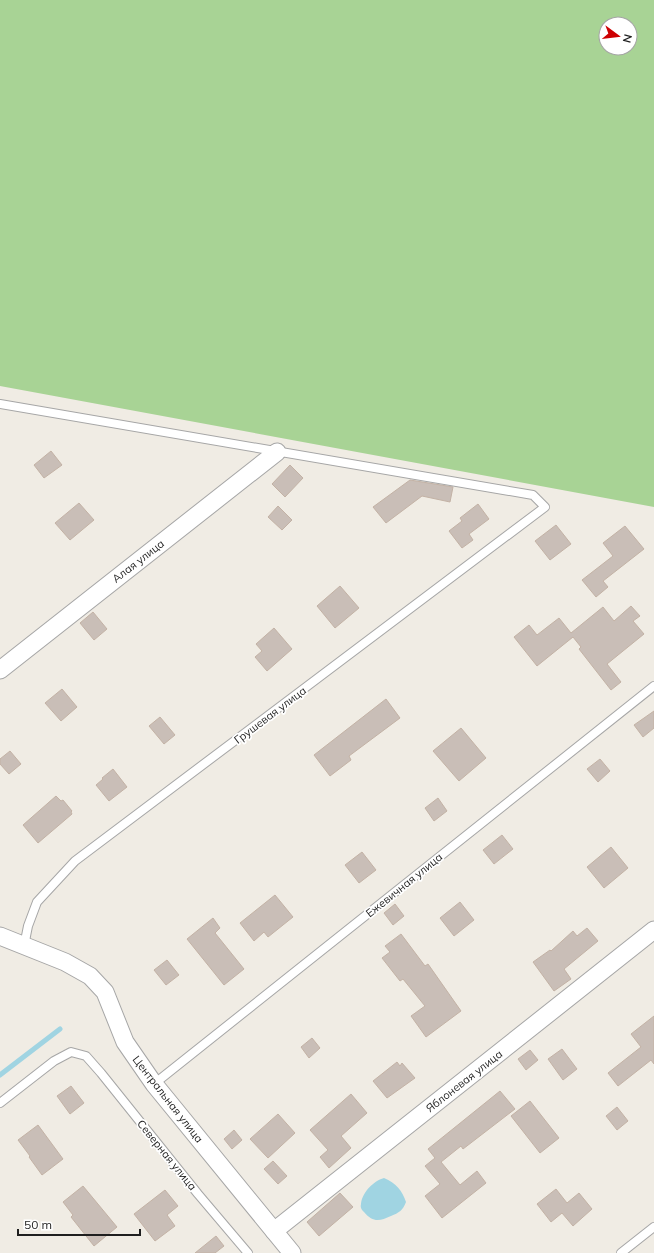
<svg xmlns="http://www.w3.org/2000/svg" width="654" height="1253" font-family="Mulish,sans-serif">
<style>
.forest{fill:#a8d395;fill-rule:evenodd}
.water{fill:#a0d4e2}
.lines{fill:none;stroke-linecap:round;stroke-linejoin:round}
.stream{stroke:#a0d4e2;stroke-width:5}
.building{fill:#c9beb7;stroke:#c3b2a5}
.service-casing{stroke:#a6a6a6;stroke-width:10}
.minor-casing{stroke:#a6a6a6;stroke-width:19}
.service{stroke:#fff;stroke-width:8}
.minor{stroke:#fff;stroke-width:17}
.labels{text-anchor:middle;stroke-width:3.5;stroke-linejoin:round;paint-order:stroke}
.street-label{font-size:11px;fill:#1f1f1f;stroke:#fff}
</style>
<rect width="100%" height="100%" fill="#f0ece4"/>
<path class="forest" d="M 0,0 L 654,0 L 654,507 L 0,386 ZM 606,24 L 630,24 L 630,48 L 606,48 Z"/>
<path class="water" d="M 384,1178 C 396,1183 402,1190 406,1202 C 403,1210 399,1213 391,1216 C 380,1221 373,1223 364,1212 C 362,1210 360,1208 361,1204 C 362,1193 373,1181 384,1178 Z"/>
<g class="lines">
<path class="stream" d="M 0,1075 L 60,1029"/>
</g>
<g class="building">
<path d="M 51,451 L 62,465 L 44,478 L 34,465 Z"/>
<path d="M 290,465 L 303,478 L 285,497 L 272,484 Z"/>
<path d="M 410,480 L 453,487 L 450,502 L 422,496 L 386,523 L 373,507 Z"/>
<path d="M 79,503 L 94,520 L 70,540 L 55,523 Z"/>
<path d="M 478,504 L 489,519 L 469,534 L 473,540 L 462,548 L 449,531 L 462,521 L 460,518 Z"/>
<path d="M 278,506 L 292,520 L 282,530 L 268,517 Z"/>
<path d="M 556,525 L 571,544 L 550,560 L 535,541 Z"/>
<path d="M 625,526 L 644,549 L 603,581 L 608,587 L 596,597 L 582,580 L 613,556 L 603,543 Z"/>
<path d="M 340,586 L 359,608 L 335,628 L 317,606 Z"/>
<path d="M 631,606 L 640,616 L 633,621 L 644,634 L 607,664 L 621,682 L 611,690 L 579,649 L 581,647 L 573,637 L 537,666 L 514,637 L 529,625 L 537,635 L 559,618 L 571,633 L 603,607 L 614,621 Z"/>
<path d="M 93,612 L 107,629 L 94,640 L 80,623 Z"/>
<path d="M 274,628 L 292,649 L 267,671 L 255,657 L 262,651 L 256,644 Z"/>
<path d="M 62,689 L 77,707 L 61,721 L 45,703 Z"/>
<path d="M 386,699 L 400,718 L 349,756 L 351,760 L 330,776 L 314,755 Z"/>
<path d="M 654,711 L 654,728 L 643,737 L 634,725 Z"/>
<path d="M 160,717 L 175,735 L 164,744 L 149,726 Z"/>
<path d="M 461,728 L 486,758 L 459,781 L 433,751 Z"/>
<path d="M 10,751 L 21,764 L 9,774 L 0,764 L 0,759 Z"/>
<path d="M 600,759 L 610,771 L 598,782 L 587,769 Z"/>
<path d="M 113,769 L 127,787 L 109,801 L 96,785 L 103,779 L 102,778 Z"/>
<path d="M 56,796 L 61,801 L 63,800 L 72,811 L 71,812 L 72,814 L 38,843 L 23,825 Z"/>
<path d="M 438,798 L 447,811 L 434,821 L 425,808 Z"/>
<path d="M 502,835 L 513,849 L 494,864 L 483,850 Z"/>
<path d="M 611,847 L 628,868 L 604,888 L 587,867 Z"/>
<path d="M 362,852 L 376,870 L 359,883 L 345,865 Z"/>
<path d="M 275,895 L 293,917 L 268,937 L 264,932 L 254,941 L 240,923 Z"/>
<path d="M 460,902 L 474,920 L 454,936 L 440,918 Z"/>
<path d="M 395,904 L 404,916 L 393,925 L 384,913 Z"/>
<path d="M 213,918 L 220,928 L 215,933 L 244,969 L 224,985 L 187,939 Z"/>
<path d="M 587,928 L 598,941 L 564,969 L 571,979 L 554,991 L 533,962 L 550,950 L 551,951 L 573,931 L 577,936 Z"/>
<path d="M 401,934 L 425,966 L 428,964 L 461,1011 L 426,1037 L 411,1016 L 425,1006 L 403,979 L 400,981 L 382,958 L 390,952 L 385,946 Z"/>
<path d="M 167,960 L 179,975 L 166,985 L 154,970 Z"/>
<path d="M 654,1016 L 654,1064 L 651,1060 L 618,1086 L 608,1073 L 641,1047 L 631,1034 Z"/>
<path d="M 312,1038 L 320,1048 L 309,1058 L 301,1047 Z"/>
<path d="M 562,1049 L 577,1069 L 563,1080 L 548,1059 Z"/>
<path d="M 530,1050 L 538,1060 L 526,1070 L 518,1059 Z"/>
<path d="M 397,1062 L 400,1066 L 402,1063 L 415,1078 L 387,1098 L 373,1081 Z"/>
<path d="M 71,1086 L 84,1103 L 70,1114 L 57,1096 Z"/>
<path d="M 500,1091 L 515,1109 L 463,1149 L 461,1146 L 441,1162 L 460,1185 L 477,1171 L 486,1183 L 442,1218 L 425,1196 L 440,1184 L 425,1166 L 435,1158 L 428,1149 Z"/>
<path d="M 351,1094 L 367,1113 L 341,1136 L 351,1148 L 329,1168 L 320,1157 L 328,1150 L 310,1130 Z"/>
<path d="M 530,1101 L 559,1138 L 540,1153 L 511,1116 Z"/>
<path d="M 617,1107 L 628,1121 L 617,1130 L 606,1116 Z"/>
<path d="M 278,1114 L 295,1133 L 268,1158 L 250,1139 Z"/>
<path d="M 38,1125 L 63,1159 L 42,1175 L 29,1157 L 30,1156 L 18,1140 Z"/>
<path d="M 234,1130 L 242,1140 L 232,1149 L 224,1139 Z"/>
<path d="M 273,1161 L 287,1176 L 278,1184 L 264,1169 Z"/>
<path d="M 83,1186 L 117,1227 L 94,1246 L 71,1217 L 73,1215 L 63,1202 Z"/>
<path d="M 556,1189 L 567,1203 L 579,1193 L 592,1209 L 573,1226 L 562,1213 L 551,1222 L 537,1204 Z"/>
<path d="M 165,1190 L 178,1206 L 167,1215 L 175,1226 L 155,1241 L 134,1214 Z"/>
<path d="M 340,1193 L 353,1207 L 319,1236 L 307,1222 Z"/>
<path d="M 216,1236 L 224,1246 L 215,1253 L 195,1253 Z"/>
</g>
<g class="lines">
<defs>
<g id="service">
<path d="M 0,404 L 533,495 L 545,507 L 75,861 L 37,902 L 28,926 L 24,946"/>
<path d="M 154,1084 L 654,686"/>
<path d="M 0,1103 L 54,1061 L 71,1052 L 86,1056 L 101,1073 L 198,1194 L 248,1253"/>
<path d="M 621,1253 L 654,1227"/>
</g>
<g id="minor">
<path d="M 0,670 L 277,452"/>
<path d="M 0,936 L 65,962 L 90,976 L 105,992 L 125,1042 L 154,1084 L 292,1253"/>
<path d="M 274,1231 L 654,930"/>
</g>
</defs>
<use href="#service" class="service-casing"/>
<use href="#minor" class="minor-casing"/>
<use href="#service" class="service"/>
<use href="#minor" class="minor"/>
</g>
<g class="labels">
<g class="street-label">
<text transform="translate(138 561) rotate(-38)" y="4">Алая улица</text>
<text transform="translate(270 715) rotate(-37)" y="4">Грушевая улица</text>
<text transform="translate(404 885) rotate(-39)" y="4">Ежевичная улица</text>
<text transform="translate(464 1081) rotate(-38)" y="4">Яблоневая улица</text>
<text transform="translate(168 1099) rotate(52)" y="4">Центральная улица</text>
<text transform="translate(167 1155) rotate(51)" y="4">Северная улица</text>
</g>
</g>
<g transform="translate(618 36) rotate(105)"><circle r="19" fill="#ffffff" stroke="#a5a5a5"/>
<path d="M0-3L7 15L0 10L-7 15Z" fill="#cd0002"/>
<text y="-6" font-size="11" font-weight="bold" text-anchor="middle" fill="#1f1f1f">N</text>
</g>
<path d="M18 1229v6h122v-6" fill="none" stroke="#1f1f1f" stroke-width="2"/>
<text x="24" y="1229" font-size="12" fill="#1f1f1f" stroke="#ffffff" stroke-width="3" paint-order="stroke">50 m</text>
</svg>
